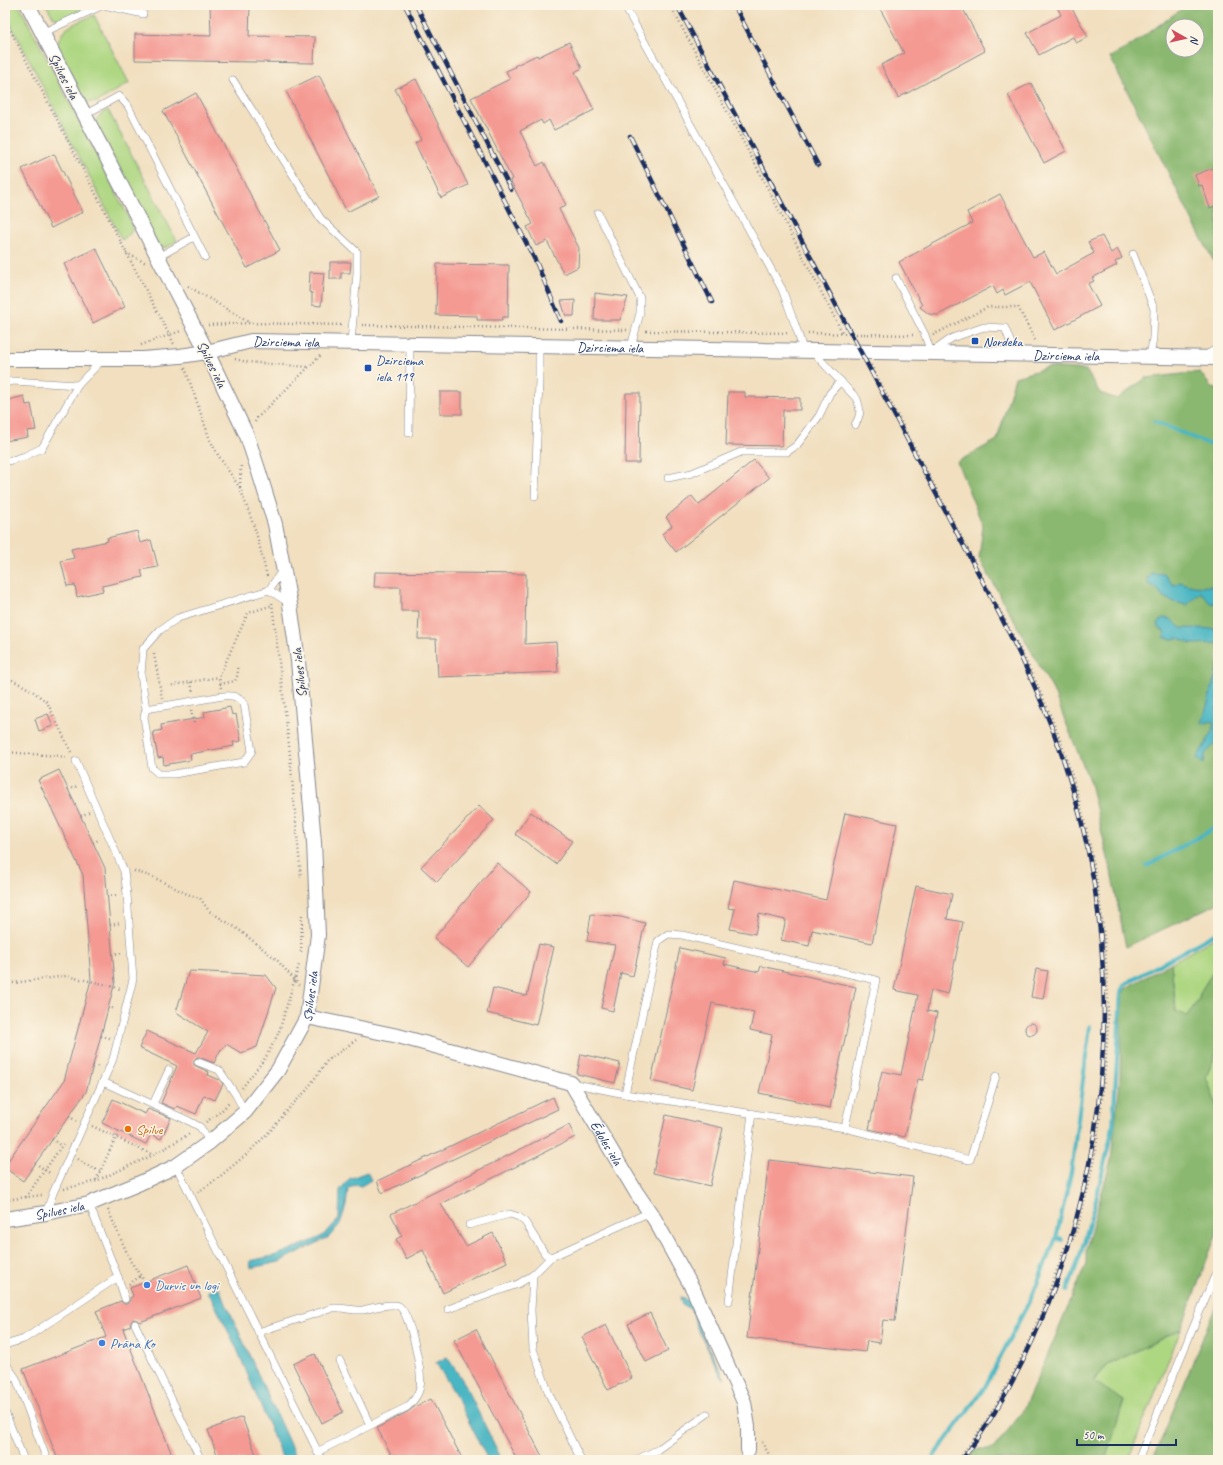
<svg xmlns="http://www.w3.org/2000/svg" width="1223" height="1465" font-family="Caveat,sans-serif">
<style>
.green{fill:#aed782;stroke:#648370}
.forest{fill:#8ab870;stroke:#527467;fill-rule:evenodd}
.water{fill:#48b6c3;stroke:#327290}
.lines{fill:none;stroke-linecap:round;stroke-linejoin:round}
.stream{stroke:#48b6c3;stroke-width:4}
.building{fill:#f49a93}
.service-casing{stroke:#86878e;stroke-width:8}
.minor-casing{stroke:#86878e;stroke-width:16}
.path{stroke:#86878e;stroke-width:2.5;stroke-dasharray:1 3;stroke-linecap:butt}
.service{stroke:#fff;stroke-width:7}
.minor{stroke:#fff;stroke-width:14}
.rail-casing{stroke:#1b2f5e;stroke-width:4.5}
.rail{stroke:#fcf5e5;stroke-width:3;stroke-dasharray:9;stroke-linecap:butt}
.transit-dot{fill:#1a4fb4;stroke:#fcf5e5;stroke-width:1.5}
.food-dot{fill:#e8710a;stroke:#fcf5e5;stroke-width:1.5}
.shop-dot{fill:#3f7fe0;stroke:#fcf5e5;stroke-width:1.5}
.labels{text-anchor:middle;stroke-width:3;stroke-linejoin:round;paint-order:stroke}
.street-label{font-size:14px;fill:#1b2f5e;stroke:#fcf5e5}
.transit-label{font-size:14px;fill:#164399;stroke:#fcf5e5;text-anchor:start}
.food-label{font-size:14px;fill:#c56008;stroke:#fcf5e5;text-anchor:start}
.shop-label{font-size:14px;fill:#366cbe;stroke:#fcf5e5;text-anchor:start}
</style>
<rect width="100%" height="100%" fill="#fcf5e5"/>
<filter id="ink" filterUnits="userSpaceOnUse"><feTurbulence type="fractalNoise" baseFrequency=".025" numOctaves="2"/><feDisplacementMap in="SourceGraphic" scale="8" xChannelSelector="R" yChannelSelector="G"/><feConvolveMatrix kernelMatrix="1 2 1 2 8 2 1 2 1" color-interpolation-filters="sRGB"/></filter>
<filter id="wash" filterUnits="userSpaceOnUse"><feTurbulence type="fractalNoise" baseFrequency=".012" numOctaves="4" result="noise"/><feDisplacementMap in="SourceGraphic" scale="16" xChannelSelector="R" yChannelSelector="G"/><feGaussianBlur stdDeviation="0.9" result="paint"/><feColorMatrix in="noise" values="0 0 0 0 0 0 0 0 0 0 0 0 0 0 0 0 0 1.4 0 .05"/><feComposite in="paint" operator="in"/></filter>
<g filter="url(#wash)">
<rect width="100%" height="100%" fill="#f1dfbf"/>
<g class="green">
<path d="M 5,5 L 19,5 L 132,224 C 133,233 129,235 122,240 L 78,154 L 70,140 L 67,138 L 68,135 L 5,13 Z"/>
<path d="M 46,5 L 89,5 L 89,6 L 62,19 L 54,18 Z"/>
<path d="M 94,15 L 129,83 L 97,102 L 86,102 L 57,47 C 60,26 77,23 94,15 Z"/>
<path d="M 108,110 L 177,241 L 167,247 L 160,248 L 95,121 L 103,112 Z"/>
<path d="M 1218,936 L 1218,964 L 1201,991 L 1199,999 L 1187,1016 L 1176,1011 L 1171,963 Z"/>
<path d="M 1218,1049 L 1218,1101 L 1216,1104 L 1206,1077 Z"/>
<path d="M 1181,1329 L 1128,1460 L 1105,1460 L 1124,1401 L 1093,1382 L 1108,1365 Z"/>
</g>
<g class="forest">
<path d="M 1187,5 L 1218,5 L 1218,269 L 1195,226 L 1110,57 L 1127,48 ZM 1173,26 L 1197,26 L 1197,50 L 1173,50 Z"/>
<path d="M 1049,367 L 1086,370 L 1100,393 L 1117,399 L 1146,378 L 1200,372 L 1211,387 L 1218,388 L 1218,903 L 1126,947 L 1111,871 L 1090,783 L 1053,690 L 979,558 L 983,526 L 957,462 L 997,440 L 1015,377 Z"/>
<path d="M 1171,963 L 1176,1011 L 1187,1016 L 1199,999 L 1201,991 L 1218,964 L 1218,1049 L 1206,1077 L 1218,1110 L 1218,1230 L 1181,1329 L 1108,1365 L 1093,1381 L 1124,1401 L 1105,1460 L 967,1460 L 975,1449 L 993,1449 L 1021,1414 L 1043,1366 L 1086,1264 L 1086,1249 L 1111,1160 L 1120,1082 L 1122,995 L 1126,988 Z"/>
<path d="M 1218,1300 L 1218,1460 L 1153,1460 Z"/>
</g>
<g class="water">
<path d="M 1152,573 L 1164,574 L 1173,585 L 1181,582 C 1193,588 1205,587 1218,585 L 1218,604 L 1210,603 L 1201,592 L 1187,605 C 1179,603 1169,602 1163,596 C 1156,589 1159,589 1148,584 L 1147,579 Z"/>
<path d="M 1163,618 L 1170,619 L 1181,628 L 1218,629 L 1218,644 L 1216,643 L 1191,644 L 1178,638 L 1172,639 L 1165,638 L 1164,631 L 1159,628 L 1158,622 Z"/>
<path d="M 1218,665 L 1218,706 L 1216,709 L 1218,711 L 1218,741 L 1205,754 L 1204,764 L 1197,758 L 1213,731 L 1214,724 L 1212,721 L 1202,724 Z"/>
<path d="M 367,1172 L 371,1180 L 361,1186 L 356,1185 L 348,1189 L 346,1206 L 340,1224 L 329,1237 L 279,1262 L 251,1268 L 250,1261 L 277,1255 L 319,1238 L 327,1232 L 339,1219 L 340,1190 L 349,1179 Z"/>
<path d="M 219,1288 L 297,1460 L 283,1460 L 237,1349 L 208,1291 Z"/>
<path d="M 680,1297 L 685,1298 L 687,1300 L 690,1301 L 706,1342 L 725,1379 L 721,1376 L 707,1347 L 696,1326 L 693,1313 L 689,1308 L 682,1305 Z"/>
<path d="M 447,1357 L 463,1381 L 502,1460 L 488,1460 L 454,1392 L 436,1363 Z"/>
</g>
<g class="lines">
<g class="stream">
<path d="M 1154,421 L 1218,448"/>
<path d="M 1147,866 L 1206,833 L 1218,824"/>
<path d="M 1062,1240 L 1056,1238 L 1071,1173 L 1090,1026"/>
<path d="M 1067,1291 L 1080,1256 L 1096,1199 L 1113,1127 L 1121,991 L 1125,984 L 1218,932"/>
<path d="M 931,1460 L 985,1387 L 1032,1296 L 1056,1238"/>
</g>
</g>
<g id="blocks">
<g class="building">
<path d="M 210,5 L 250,5 L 249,36 L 315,37 L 314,63 L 135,60 L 135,34 L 211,36 Z"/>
<path d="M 878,5 L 961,5 L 985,51 L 898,98 L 881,65 L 904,53 Z"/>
<path d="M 1056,5 L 1070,5 L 1088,37 L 1076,43 L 1073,37 L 1039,55 L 1027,33 L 1061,15 Z"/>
<path d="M 569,42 L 582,68 L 575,72 L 594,110 L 554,130 L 549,120 L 543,124 L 541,120 L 520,131 L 537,166 L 544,162 L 566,205 L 559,209 L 579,248 L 578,267 L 564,274 L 547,241 L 536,246 L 527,227 L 533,224 L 510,180 L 512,179 L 471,98 L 510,79 L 506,71 L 515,67 L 514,66 L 537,55 L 538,57 Z"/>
<path d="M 319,75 L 379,196 L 347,212 L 286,91 Z"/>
<path d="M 416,79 L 468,185 L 441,198 L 415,143 L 421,140 L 395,89 Z"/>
<path d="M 1031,83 L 1066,151 L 1044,163 L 1008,95 Z"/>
<path d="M 196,93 L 280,250 L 247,268 L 163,111 Z"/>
<path d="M 54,154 L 83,212 L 51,228 L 22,169 Z"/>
<path d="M 1213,168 L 1218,180 L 1218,205 L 1210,208 L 1202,185 L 1199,186 L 1195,175 Z"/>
<path d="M 1000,194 L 1033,257 L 1044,252 L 1056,274 L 1094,253 L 1088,242 L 1102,236 L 1111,253 L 1117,249 L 1122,258 L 1115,262 L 1117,265 L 1092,278 L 1094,281 L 1088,284 L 1100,306 L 1055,330 L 1030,282 L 1005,295 L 1003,290 L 997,294 L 993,286 L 938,315 L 929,314 L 920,307 L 922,305 L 899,262 L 972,223 L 967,212 Z"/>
<path d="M 96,248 L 125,307 L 93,323 L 64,264 Z"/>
<path d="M 330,262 L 351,262 L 350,273 L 341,273 L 341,279 L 330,279 Z"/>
<path d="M 437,264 L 509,265 L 508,317 L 503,317 L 502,320 L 477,320 L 477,316 L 436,315 Z"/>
<path d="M 310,272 L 324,273 L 321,306 L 312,305 L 312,293 L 309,292 Z"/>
<path d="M 595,293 L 628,297 L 620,320 L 594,320 Z"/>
<path d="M 575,300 L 574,316 L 566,316 L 561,301 Z"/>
<rect x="440" y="392" width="22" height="22"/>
<path d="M 728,392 L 745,392 L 745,397 L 800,398 L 800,410 L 783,410 L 782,446 L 726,445 Z"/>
<path d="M 626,393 L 640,393 L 639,463 L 625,463 Z"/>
<path d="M 24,396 L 26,405 L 31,404 L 36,430 L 27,431 L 28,437 L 5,441 L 5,401 Z"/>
<path d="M 754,460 L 769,478 L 676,552 L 662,534 L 672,526 L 666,517 L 692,496 L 699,505 Z"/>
<path d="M 137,531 L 140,543 L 151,540 L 158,567 L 141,570 L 143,577 L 102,586 L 103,591 L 77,597 L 75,585 L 67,586 L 61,561 L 74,558 L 71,549 L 108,541 L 107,538 Z"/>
<path d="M 375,572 L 526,574 L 525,644 L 556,642 L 558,672 L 438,677 L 436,639 L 418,639 L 419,611 L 401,611 L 401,587 L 374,587 Z"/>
<path d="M 230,707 L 232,715 L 236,714 L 241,741 L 233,742 L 234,746 L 190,754 L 191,760 L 164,765 L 163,757 L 158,758 L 153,732 L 162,730 L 161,725 L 205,717 L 204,712 Z"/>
<path d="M 48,714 L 53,726 L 39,731 L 35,719 Z"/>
<path d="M 59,770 L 105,868 L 115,982 L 86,1092 L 23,1181 L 5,1168 L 5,1165 L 64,1081 L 91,980 L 83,875 L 38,780 Z"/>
<path d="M 479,806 L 494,820 L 437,882 L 421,867 Z"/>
<path d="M 531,812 L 572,841 L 556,864 L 515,834 Z"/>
<path d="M 845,813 L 897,824 L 872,943 L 812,930 L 809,946 L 781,940 L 786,920 L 759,914 L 755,934 L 730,929 L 735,909 L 728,908 L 734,880 L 826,900 Z"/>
<path d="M 497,863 L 531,892 L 468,967 L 434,938 Z"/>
<path d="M 916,886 L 952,894 L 947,919 L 963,922 L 948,994 L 931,990 L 927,1011 L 937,1013 L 923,1080 L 918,1079 L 905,1137 L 869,1129 L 882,1071 L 901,1075 L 918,995 L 894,990 Z"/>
<path d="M 591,914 L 621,917 L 645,923 L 633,976 L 621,973 L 613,1011 L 601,1008 L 615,945 L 587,941 Z"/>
<path d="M 539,944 L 554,947 L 536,1025 L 487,1013 L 493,988 L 527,996 Z"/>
<path d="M 680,948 L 726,958 L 724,964 L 759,972 L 761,966 L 856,987 L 830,1108 L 759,1093 L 772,1035 L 750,1030 L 754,1012 L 712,1003 L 692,1090 L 651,1081 Z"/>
<path d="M 1036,969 L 1048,971 L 1043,999 L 1031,997 Z"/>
<path d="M 189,971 L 266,975 L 276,988 L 257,1047 L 241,1053 L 226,1044 L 222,1050 L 221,1049 L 214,1063 L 199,1057 L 197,1057 L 194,1060 L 194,1065 L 209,1072 L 208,1075 L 220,1080 L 223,1084 L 215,1100 L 204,1095 L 196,1114 L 177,1106 L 175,1109 L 161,1103 L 177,1066 L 139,1048 L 147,1031 L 196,1053 L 208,1032 L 176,1012 Z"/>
<circle cx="1031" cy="1029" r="6"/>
<path d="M 581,1054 L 620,1063 L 615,1083 L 577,1074 Z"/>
<path d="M 553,1097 L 558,1109 L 382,1193 L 377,1181 Z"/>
<path d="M 113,1099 L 145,1114 L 148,1109 L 171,1118 L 161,1139 L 151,1134 L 146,1144 L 102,1123 Z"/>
<path d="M 666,1115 L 723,1128 L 710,1186 L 653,1173 Z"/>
<path d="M 569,1125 L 575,1137 L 441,1204 L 466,1246 L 493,1233 L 507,1262 L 443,1293 L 423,1250 L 406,1259 L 396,1239 L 402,1236 L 391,1214 Z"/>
<path d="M 769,1160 L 913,1177 L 895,1321 L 883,1320 L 880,1343 L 867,1341 L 865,1352 L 747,1338 Z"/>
<path d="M 188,1265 L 201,1298 L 140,1322 L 137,1320 L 133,1319 L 131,1322 L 130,1326 L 123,1329 L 174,1460 L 58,1460 L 23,1369 L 106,1337 L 96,1311 L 121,1301 L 124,1304 L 127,1304 L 130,1300 L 130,1298 L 133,1296 L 130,1288 Z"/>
<path d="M 650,1313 L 668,1351 L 646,1362 L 628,1324 Z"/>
<path d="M 606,1325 L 632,1378 L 608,1390 L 582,1337 Z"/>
<path d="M 476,1329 L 544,1460 L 517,1460 L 454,1340 Z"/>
<path d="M 315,1354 L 343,1412 L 322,1423 L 293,1364 Z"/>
<path d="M 431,1399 L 463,1460 L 394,1460 L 377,1428 L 409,1411 L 414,1407 Z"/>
<path d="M 242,1417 L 258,1460 L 219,1460 L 208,1430 Z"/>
</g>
</g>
</g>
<g filter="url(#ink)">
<use href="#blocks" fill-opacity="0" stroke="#86878e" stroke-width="1"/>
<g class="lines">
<defs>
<g id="service">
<path d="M 104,5 L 143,14"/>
<path d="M 624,5 L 782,289 L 798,333 L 803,350"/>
<path d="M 42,33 L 103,5"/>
<path d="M 233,80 L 321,219 L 357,252 L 357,273 L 351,342"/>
<path d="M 84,115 L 119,96 L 128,106 L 205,257"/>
<path d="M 598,213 L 640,298 L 640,313 L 631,347"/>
<path d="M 1133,254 L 1154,309 L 1153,338 L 1150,357"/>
<path d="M 158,257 L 194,237"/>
<path d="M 896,278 L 925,335 L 931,353 L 952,338 L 984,327 L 1005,328 L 1015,354"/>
<path d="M 813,352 L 857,399 C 861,411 861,414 855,425"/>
<path d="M 1206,355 L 1218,348"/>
<path d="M 5,383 L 13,381 L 78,385"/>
<path d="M 409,433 L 410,343"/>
<path d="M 5,462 L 25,456 L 42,448 L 78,385 L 103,359"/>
<path d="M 668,478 L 692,473 L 741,452 L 787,452 L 797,445 L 819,416 L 830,393 L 841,381"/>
<path d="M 535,496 L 539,380 L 539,345"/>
<path d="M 269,590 L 289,603"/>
<path d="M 146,709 L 223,696 C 232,695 238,696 244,704 L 252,751 L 244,762 L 174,774 L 159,774 L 152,768 L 144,717 L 146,709 L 141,675 L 143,649 L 151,640 L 160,630 L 178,618 L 269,590 L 283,569"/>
<path d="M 198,1062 L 219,1070 L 236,1095 L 245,1112"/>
<path d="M 103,1082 L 189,1121 L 200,1127 L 210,1142"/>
<path d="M 571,1083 L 625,1094 L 845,1128 L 970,1160 L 996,1076"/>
<path d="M 625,1094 L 658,941 L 668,934 L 682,935 L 876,980 L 845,1128"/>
<path d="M 153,1104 L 169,1070"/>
<path d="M 176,1166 L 322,1460"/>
<path d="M 89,1204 L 118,1277 L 125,1299"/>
<path d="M 46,1213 L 53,1193 L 113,1059 L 133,979 L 127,894 L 124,871 L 76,761"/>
<path d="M 469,1225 L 510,1214 L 519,1217 L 525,1222 L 545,1254 L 551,1257"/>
<path d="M 533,1275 L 531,1310 L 533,1349 L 549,1394 L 581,1460"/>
<path d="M 729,1301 L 752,1113"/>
<path d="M 448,1309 L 518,1284 L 533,1275 L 551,1257 L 650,1212"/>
<path d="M 135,1324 L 201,1460"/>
<path d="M 258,1332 L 333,1308 C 343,1307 352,1311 363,1310 C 371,1308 392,1303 399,1306 C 410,1313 423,1374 420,1387 C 418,1396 414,1401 407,1407 L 317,1452"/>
<path d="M 5,1345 L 24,1339 L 118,1277"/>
<path d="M 5,1358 L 8,1367 L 16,1378 L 47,1460"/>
<path d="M 340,1361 L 370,1425"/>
<path d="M 5,1412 L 24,1460"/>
<path d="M 636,1460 L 657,1450 L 707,1414"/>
<path d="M 744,1460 L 748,1450"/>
<path d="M 1138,1460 L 1218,1268"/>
</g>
<g id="minor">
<path id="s1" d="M 5,359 L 143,359 L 180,356 L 207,352 L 251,341 L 1218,358"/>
<path id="s2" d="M 307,1017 L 398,1036 L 571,1083 L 636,1192 L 655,1220 L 694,1291 L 744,1402 L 748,1427 L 748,1450"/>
<path id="s3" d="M 5,1219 L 46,1213 L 89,1204 L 140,1183 L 176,1166 L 210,1142 L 245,1112 L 278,1070 L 307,1017 L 318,935 L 314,842 L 298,661 L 290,604 L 275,524 L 258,469 L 247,436 L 207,352 L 28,5"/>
</g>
</defs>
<use href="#service" class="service-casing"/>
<use href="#minor" class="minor-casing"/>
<g class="path">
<path d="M 670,5 L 754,162 L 843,334"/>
<path d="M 5,20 L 174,344"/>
<path d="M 126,253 L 146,263"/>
<path d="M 188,286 L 250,323"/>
<path d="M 208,325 L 250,323 L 343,325"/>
<path d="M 362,325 L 627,330"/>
<path d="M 646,331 L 789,333"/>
<path d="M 808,333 L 914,335"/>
<path d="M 933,335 L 988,307 L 1018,307 L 1036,342"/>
<path d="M 141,345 L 181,331"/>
<path d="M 235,359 L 247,362 L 309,367"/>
<path d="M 871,365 L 1005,620 C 1027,662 1048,705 1064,751 C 1092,834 1107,922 1108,1010 C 1108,1040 1105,1070 1102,1099 C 1099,1131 1094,1161 1087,1192 C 1083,1206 1080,1222 1075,1235 C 1073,1241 1067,1244 1064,1249 C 1062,1252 1062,1255 1061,1258 C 1037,1329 1006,1400 958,1460"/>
<path d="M 185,368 L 210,440 L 218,455 L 240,488 L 256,532 L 267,576"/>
<path d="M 255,422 L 257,418 L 321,355"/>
<path d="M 240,487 L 241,463"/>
<path d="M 272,603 L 289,745 L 301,878"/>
<path d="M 154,654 L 162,698"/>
<path d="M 5,676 L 31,690 L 47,702 L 72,754"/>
<path d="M 191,682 L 193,693"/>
<path d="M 220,684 L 235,681 L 238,674 L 237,666"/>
<path d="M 168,686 L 219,677"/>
<path d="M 221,688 L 219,677 L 248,613 L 273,605"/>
<path d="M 191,710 L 194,724"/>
<path d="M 5,752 L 59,756 L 68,758"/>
<path d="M 68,790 L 77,786"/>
<path d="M 81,816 L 89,812"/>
<path d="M 93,843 L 100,839"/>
<path d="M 134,871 L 153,877 L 187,894 L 200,898 L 209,911 L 238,929 L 277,960 L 299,985"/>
<path d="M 107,896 L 119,895"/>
<path d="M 110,925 L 121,923"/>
<path d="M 301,952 L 302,915"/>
<path d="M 112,954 L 123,953"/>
<path d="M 5,984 L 66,976 L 108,985"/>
<path d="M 111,986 L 120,989"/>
<path d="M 108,1007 L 115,1009"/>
<path d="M 101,1036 L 110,1038"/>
<path d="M 93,1065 L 100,1067"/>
<path d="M 242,1088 L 266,1057 L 279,1032 L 299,965"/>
<path d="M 69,1116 L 76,1121"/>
<path d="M 206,1122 L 220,1112 L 230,1102"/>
<path d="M 92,1126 L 153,1155"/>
<path d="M 52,1139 L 61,1146"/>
<path d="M 78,1159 L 86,1165 L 100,1171"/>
<path d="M 35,1163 L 51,1174"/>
<path d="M 96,1180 L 119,1131"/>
<path d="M 64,1189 L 96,1181 L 153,1155 L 191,1133"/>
<path d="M 198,1192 L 217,1179 L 248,1153 L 272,1129 L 291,1106 L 306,1091 L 327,1061 L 356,1040"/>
<path d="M 26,1197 L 63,1144"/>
<path d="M 5,1200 L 42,1195"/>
<path d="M 108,1210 L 131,1262 L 145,1282"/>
<path d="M 129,1284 L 141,1276"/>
<path d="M 762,1442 L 772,1460"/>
</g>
<use href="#service" class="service"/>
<use href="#minor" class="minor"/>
<defs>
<g id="rail">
<path d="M 405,5 L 537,264 L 561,321"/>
<path d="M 416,5 L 511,190"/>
<path d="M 677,5 C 745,134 813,263 882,392 C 913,450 944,509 975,567 C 1006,626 1037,685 1059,747 C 1127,938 1117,1152 1034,1337 C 1015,1380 991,1422 962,1460"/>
<path d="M 734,5 L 818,165"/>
<path d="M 630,136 L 712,302"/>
</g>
</defs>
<use href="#rail" class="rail-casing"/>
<use href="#rail" class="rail"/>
</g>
</g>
<g class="transit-dot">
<rect x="971" y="337" width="8" height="8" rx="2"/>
<rect x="364" y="364" width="8" height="8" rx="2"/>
</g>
<circle class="food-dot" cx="128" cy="1129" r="4"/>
<g class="shop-dot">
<circle cx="147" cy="1285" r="4"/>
<circle cx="102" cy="1343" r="4"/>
</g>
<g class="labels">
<g class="street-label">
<text transform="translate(64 76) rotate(63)" y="5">Spilves iela</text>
<text dy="5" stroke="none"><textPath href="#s1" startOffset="283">Dzirciema iela</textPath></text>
<text dy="5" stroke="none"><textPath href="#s1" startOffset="607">Dzirciema iela</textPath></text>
<text dy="5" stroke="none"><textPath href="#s1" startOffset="1063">Dzirciema iela</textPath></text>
<text transform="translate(212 364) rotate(64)" y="5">Spilves iela</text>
<text transform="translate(299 673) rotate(-96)" y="5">Spilves iela</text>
<text dy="5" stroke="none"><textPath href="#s3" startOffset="403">Spilves iela</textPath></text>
<text dy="5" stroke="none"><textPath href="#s2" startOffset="342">Ēdoles iela</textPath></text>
<text dy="5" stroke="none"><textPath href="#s3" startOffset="55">Spilves iela</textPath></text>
</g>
<g class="transit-label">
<text x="983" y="346">Nordeka</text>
<text x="376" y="365">Dzirciema<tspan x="376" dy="16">iela 119</tspan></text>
</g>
<g class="food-label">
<text x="136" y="1134">Spilve</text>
</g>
<g class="shop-label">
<text x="155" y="1290">Durvis un logi</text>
<text x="110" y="1348">Prāna Ko</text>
</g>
</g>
<rect width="1223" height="1465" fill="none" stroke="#fcf5e5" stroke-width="20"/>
<g transform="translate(1185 38) rotate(98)"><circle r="19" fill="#fcf5e5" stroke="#a2a6af"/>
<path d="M0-3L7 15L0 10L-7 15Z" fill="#d1495b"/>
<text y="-6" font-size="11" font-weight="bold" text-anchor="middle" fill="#1b2f5e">N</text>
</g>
<path d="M1077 1439v6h99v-6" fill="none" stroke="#1b2f5e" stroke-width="2"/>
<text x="1083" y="1439" font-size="12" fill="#1b2f5e" stroke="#fcf5e5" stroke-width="3" paint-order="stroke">50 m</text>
</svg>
